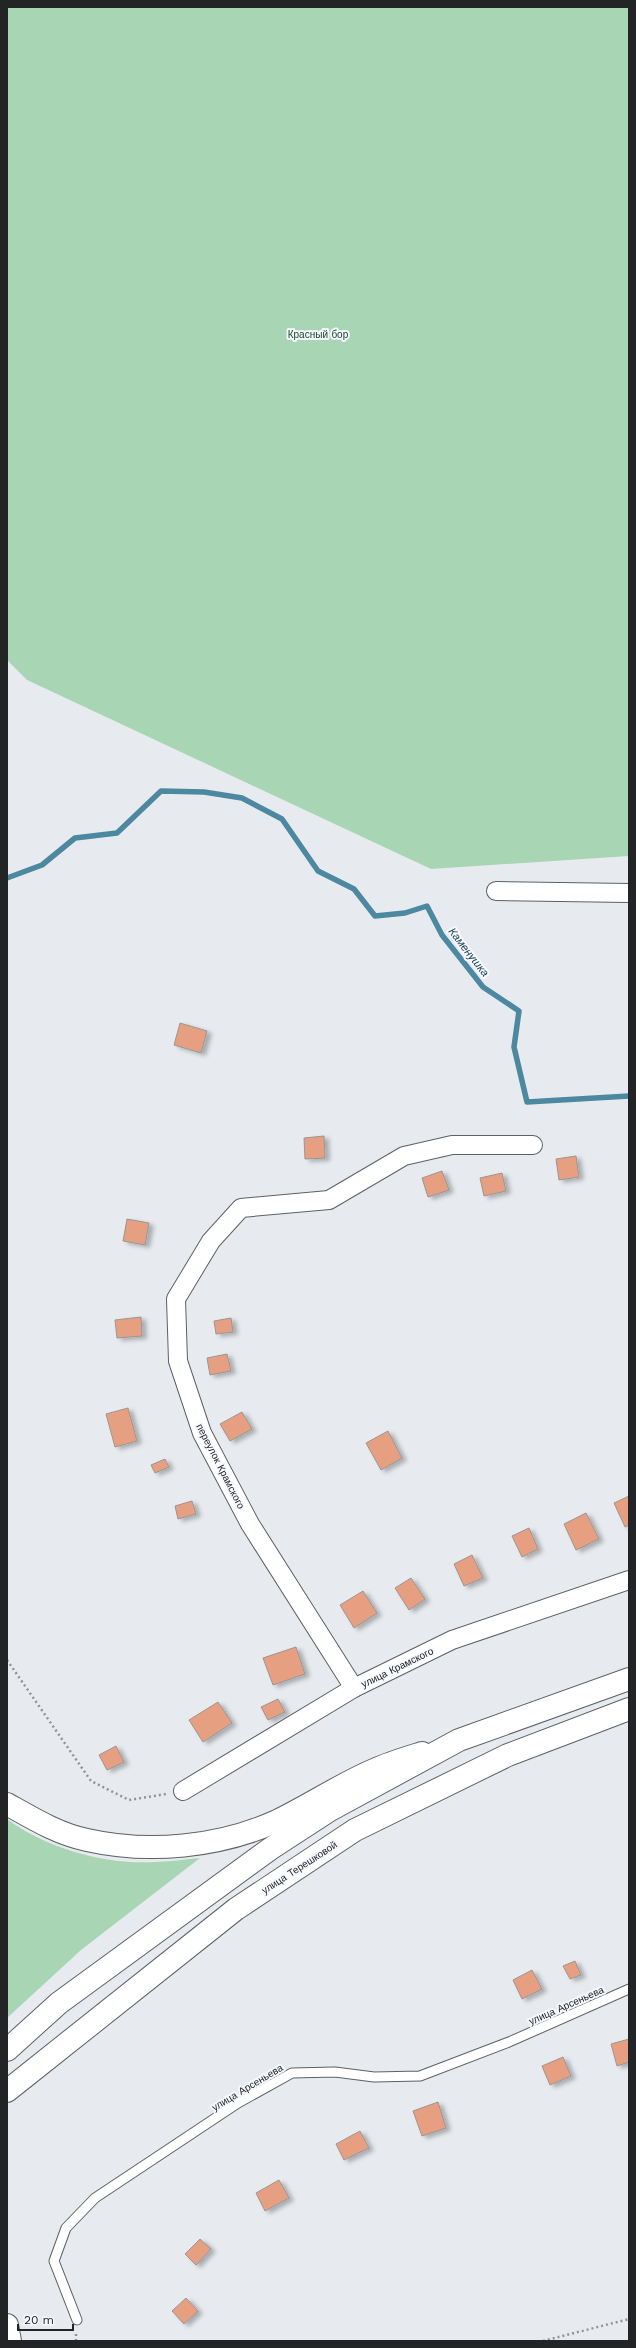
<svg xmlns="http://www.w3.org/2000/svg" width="636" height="2348" font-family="'Work Sans',sans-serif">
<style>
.green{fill:#a8d6b4}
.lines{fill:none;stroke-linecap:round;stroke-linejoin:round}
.stream{stroke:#4c88a0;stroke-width:5.5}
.building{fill:#e79f82;stroke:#9a9593;filter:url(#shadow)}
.lane-casing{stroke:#5d6064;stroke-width:11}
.street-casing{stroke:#5d6064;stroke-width:20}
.secondary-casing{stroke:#5d6064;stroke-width:24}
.primary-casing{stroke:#5d6064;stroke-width:24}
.path{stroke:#909396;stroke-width:2.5;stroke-dasharray:2 3;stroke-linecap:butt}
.lane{stroke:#fff;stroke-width:9}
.street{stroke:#fff;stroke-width:18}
.secondary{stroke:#fff;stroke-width:22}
.primary{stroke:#fff;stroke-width:22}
.labels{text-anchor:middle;stroke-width:4;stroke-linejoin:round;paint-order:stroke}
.park-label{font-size:10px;fill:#184929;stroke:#f5f8fd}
.street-label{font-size:10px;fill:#232426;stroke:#f5f8fd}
.water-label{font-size:11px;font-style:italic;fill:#133a49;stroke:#f5f8fd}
</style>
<defs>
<filter id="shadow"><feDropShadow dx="4.5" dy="2.5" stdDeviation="2" flood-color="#0004"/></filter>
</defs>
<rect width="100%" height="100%" fill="#e7ebef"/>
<g class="green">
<path d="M 7,7 L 629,7 L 629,856 L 431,869 L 27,680 L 7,660 Z"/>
<path d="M 7,1819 C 46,1848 105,1865 154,1862 C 169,1862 185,1859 200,1858 L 81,1950 L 7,2018 Z"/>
</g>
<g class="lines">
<path class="stream" d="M 7,878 L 42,865 L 75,838 L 117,833 L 161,791 L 204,792 L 242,798 L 282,819 L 318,871 L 354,889 L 375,916 L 405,913 L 427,906 L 442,935 L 483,987 L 519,1011 L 514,1047 L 527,1102 L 629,1096"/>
</g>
<g class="building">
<path d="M 180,1023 L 207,1031 L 201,1053 L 174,1045 Z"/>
<path d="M 324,1136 L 325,1158 L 305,1159 L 304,1138 Z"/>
<path d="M 576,1156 L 579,1177 L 559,1180 L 556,1159 Z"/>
<path d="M 442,1171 L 449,1190 L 428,1197 L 422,1178 Z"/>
<path d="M 502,1173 L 506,1191 L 484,1196 L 480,1178 Z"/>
<path d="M 127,1219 L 149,1223 L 145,1245 L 123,1241 Z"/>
<path d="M 141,1317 L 142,1336 L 117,1338 L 115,1320 Z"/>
<path d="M 231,1318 L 233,1332 L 216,1334 L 214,1321 Z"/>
<path d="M 227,1354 L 231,1371 L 210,1375 L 207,1358 Z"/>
<path d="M 128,1408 L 137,1441 L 115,1447 L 106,1414 Z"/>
<path d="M 242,1412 L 252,1429 L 230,1441 L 220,1424 Z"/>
<path d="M 388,1431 L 402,1458 L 381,1470 L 366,1443 Z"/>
<path d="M 165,1459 L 169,1467 L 155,1473 L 151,1465 Z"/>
<path d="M 629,1496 L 629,1525 L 625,1527 L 614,1503 Z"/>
<path d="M 192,1501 L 196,1514 L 178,1519 L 175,1506 Z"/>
<path d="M 586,1513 L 599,1539 L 576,1550 L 564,1524 Z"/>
<path d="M 529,1528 L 538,1549 L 522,1557 L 512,1536 Z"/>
<path d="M 472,1555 L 483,1578 L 464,1586 L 454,1564 Z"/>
<path d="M 411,1578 L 425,1599 L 409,1610 L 395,1588 Z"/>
<path d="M 363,1591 L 377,1613 L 354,1628 L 340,1605 Z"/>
<path d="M 296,1647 L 305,1674 L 273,1685 L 263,1658 Z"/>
<path d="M 278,1699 L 285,1712 L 268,1720 L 261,1707 Z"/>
<path d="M 218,1702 L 232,1723 L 203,1742 L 189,1720 Z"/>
<path d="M 116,1746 L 124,1762 L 107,1770 L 99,1755 Z"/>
<path d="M 575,1961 L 581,1975 L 570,1979 L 563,1966 Z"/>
<path d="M 532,1970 L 542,1989 L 522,1999 L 513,1980 Z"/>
<path d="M 629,2039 L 629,2062 L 617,2066 L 611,2044 Z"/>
<path d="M 563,2057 L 571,2076 L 550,2085 L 542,2066 Z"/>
<path d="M 438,2102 L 446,2128 L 422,2136 L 413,2111 Z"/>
<path d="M 360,2131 L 369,2148 L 344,2160 L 336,2144 Z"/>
<path d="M 279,2180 L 289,2198 L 265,2211 L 256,2193 Z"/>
<path d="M 200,2239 L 211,2249 L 196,2265 L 185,2254 Z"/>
<path d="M 186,2298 L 198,2311 L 184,2324 L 172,2311 Z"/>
</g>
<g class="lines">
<defs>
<path id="lane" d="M 77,2320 L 54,2261 L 66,2228 L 95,2198 L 238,2103 L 292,2073 L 335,2072 L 374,2077 L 420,2076 L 509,2042 L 629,1989"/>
<g id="street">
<path d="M 496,891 L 629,893"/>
<path d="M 354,1688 L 250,1524 L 202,1433 L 178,1361 L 176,1299 L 211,1241 L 241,1208 L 329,1200 L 404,1156 L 452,1145 L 533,1145"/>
<path d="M 183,1791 L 354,1688 L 452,1640 L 629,1580"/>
</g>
<g id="secondary">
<path d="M 7,1804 C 32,1818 58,1834 87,1840 C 149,1854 219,1847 277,1821 C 310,1805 341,1784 374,1770 C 389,1763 406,1758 422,1753"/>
<path d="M 7,2325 L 10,2341"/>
</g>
<g id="primary">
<path d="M 7,2050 L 59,2003 L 270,1849 L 330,1810 L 459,1740 L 629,1679"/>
<path d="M 7,2091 L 236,1909 L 355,1830 L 508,1755 L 629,1709"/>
</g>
</defs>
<use href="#lane" class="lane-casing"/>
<use href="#street" class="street-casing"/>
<use href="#secondary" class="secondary-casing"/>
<use href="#primary" class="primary-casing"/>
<g class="path">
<path d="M 7,1660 L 91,1781 L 129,1800 L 166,1794"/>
<path d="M 76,2341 L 76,2333"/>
<path d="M 543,2341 L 629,2319"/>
</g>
<use href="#lane" class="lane"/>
<use href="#street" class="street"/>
<use href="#secondary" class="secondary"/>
<use href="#primary" class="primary"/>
</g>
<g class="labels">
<g class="park-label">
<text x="318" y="338">Красный бор</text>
</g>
<g class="street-label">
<text transform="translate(221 1466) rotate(63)" y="4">переулок Крамского</text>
<text transform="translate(397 1667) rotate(-26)" y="4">улица Крамского</text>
<text transform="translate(299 1867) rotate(-33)" y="4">улица Терешковой</text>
<text transform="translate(566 2005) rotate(-24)" y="4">улица Арсеньева</text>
<text transform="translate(247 2087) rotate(-31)" y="4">улица Арсеньева</text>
</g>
<g class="water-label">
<text transform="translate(469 952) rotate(52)" y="4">Каменушка</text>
</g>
</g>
<rect width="636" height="2348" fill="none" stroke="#232426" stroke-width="16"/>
<path d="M18 2324v6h55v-6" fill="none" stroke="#232426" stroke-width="2"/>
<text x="24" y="2324" font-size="12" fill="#232426" stroke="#f5f8fd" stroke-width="3" paint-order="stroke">20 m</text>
</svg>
